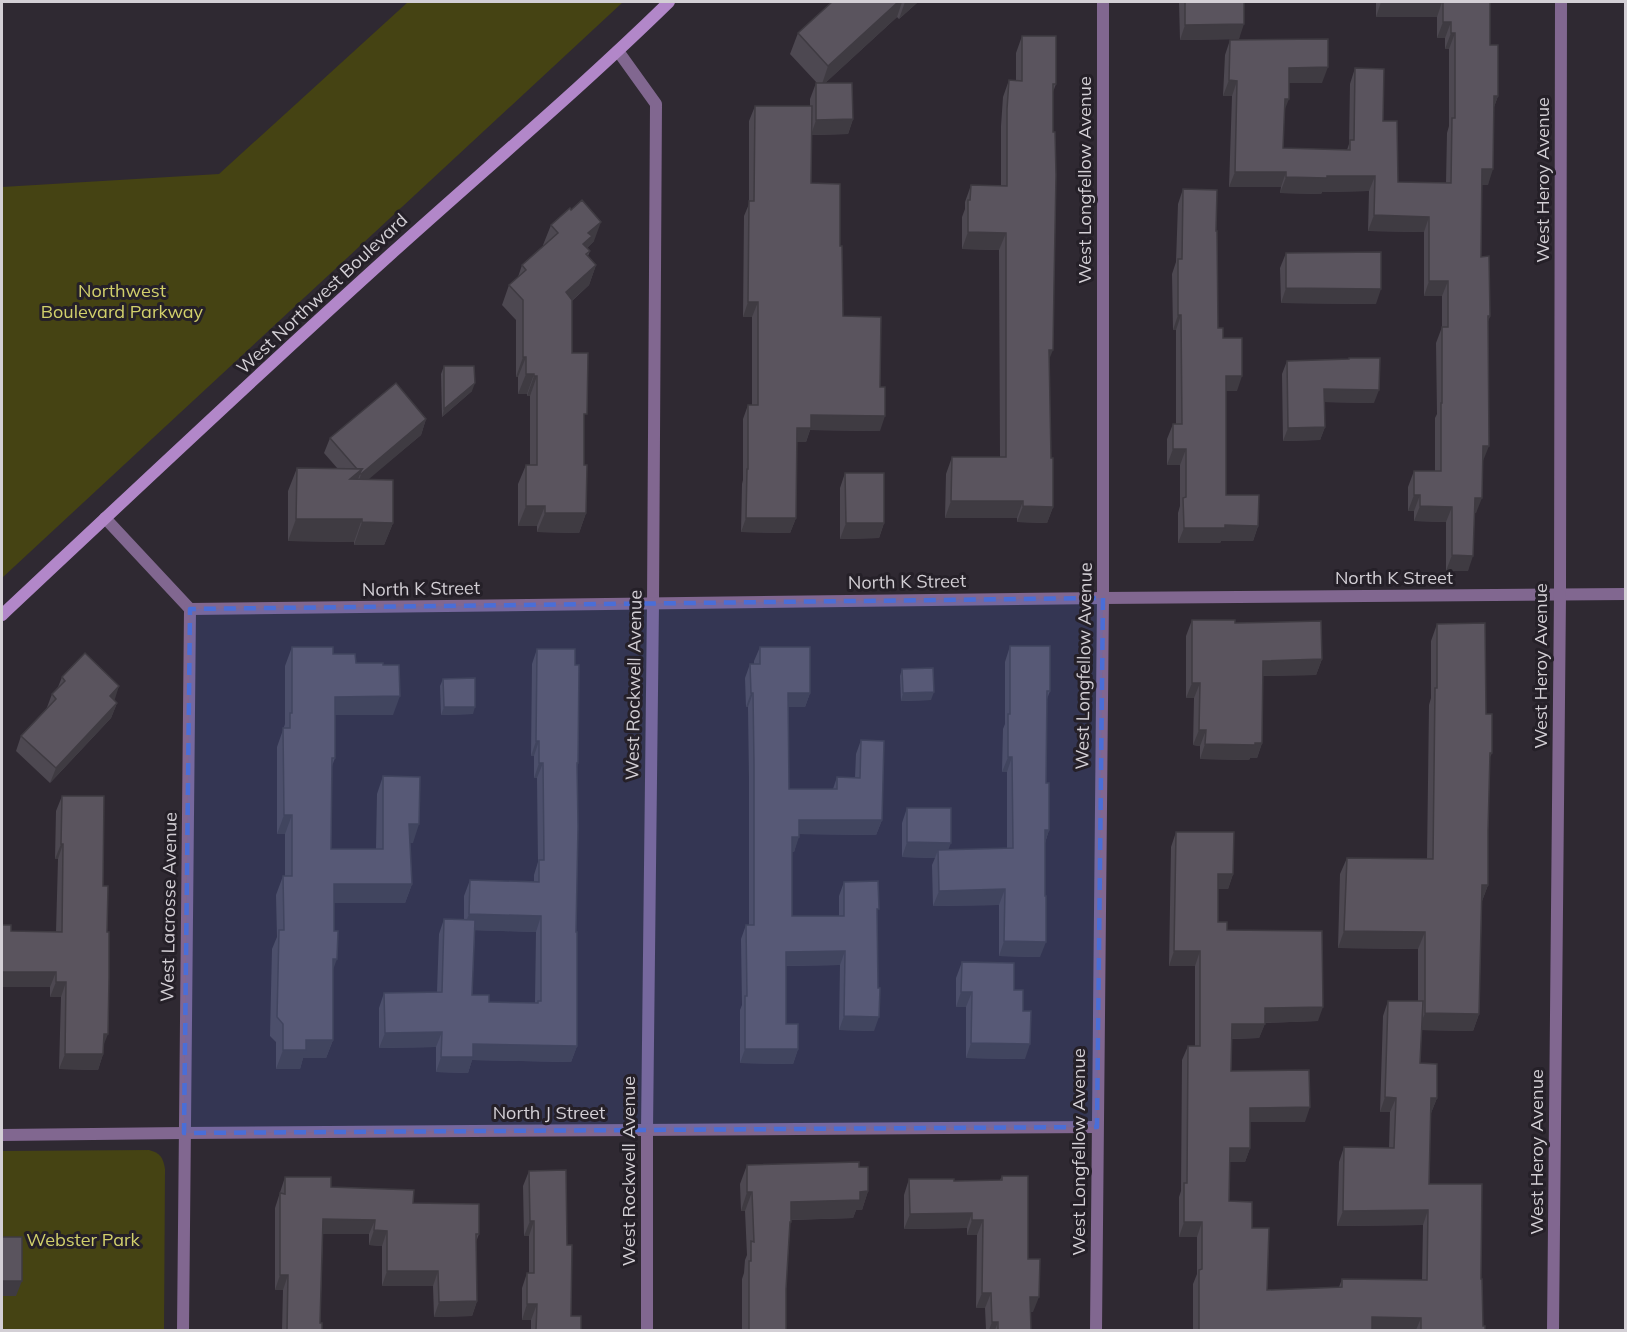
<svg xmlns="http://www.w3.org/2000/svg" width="1627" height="1332" font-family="Mulish,sans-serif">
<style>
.green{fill:#454313}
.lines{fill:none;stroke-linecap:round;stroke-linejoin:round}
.street{stroke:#816790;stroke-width:12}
.secondary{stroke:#b287c9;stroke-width:12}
.wall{fill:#4d4851;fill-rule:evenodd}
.shaded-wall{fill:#3f3b42}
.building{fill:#5a545e;stroke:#3f3b42;stroke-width:1.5}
.marked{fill:#4a6ed7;fill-opacity:0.2;stroke:#4a6ed7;stroke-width:4.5;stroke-dasharray:12 8;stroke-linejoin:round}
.labels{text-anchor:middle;stroke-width:6;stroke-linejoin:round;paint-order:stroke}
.street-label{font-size:18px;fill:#d3cfd5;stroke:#252028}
.park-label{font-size:18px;fill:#d2d06b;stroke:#252028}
</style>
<rect width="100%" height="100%" fill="#2f2932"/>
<g class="green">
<path d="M 408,2 L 623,2 L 2,578 L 2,187 L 219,174 Z"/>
<path d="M 149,1150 C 160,1153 163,1157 165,1169 L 164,1330 L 2,1330 L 2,1151 Z"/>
</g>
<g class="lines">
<g class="street">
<path d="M 618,51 L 656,104 L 653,604 L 647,1130 L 647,1330"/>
<path d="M 105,518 L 190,609 L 183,1330"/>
<path d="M 190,609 L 1103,598 L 1626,594"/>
<path d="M 2,1135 L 184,1133 L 1097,1127"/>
<path d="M 1096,1330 L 1103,598 L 1103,2"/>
<path d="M 1553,1330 L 1560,595 L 1561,2"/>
</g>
<path class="secondary" d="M 2,615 C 131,494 260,372 392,253 C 485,169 580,89 669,2"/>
</g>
<g class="wall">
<path d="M 832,2 L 918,2 L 899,19 L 897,17 L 825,83 L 853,119 L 848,134 L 811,135 L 811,183 L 840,246 L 843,316 L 880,431 L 810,430 L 806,442 L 796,442 L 796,518 L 790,533 L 741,532 L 742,484 L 743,480 L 743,419 L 748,405 L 752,405 L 752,317 L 743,317 L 744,216 L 749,204 L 749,121 L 755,106 L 810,106 L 810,99 L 816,83 L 817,83 L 790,54 L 798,33 Z"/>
<path d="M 1179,2 L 1244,2 L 1239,39 L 1180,40 Z"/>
<path d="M 1376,2 L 1490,2 L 1490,45 L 1498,96 L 1494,107 L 1488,185 L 1482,185 L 1481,257 L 1490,316 L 1488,322 L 1483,461 L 1476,513 L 1474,513 L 1468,571 L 1446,571 L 1446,522 L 1414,521 L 1414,511 L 1408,511 L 1408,487 L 1414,471 L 1435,471 L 1435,418 L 1437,414 L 1436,343 L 1442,327 L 1442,296 L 1424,296 L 1424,232 L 1368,231 L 1369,191 L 1322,192 L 1321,194 L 1280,193 L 1281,187 L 1229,187 L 1232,96 L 1223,96 L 1225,55 L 1230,40 L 1322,83 L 1289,83 L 1284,112 L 1283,148 L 1347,150 L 1349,144 L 1350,84 L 1355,68 L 1383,121 L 1398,182 L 1446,183 L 1447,133 L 1449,126 L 1449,49 L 1445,49 L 1445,38 L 1437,38 L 1437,17 L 1376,17 Z"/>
<path d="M 1022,36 L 1056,84 L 1053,92 L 1049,360 L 1051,458 L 1053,507 L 1047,523 L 1017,522 L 1017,518 L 945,518 L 946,474 L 952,457 L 1000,457 L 999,250 L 962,249 L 962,217 L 965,209 L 965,202 L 971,185 L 1001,186 L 1001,126 L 1003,97 L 1009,80 L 1016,80 L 1016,53 Z"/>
<path d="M 1183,189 L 1216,231 L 1218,328 L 1223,338 L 1237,391 L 1226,391 L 1226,495 L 1258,526 L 1253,541 L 1221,541 L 1220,543 L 1178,543 L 1178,513 L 1180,506 L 1180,465 L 1167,465 L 1167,439 L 1173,424 L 1176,424 L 1176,330 L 1173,330 L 1172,274 L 1176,262 L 1178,204 Z"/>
<path d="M 551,225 L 594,241 L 588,247 L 587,249 L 590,251 L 588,256 L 596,265 L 589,285 L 572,301 L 572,353 L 584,422 L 584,465 L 586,513 L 579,533 L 537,532 L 537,526 L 518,526 L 518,484 L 526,465 L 530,465 L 530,396 L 527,396 L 527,394 L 518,394 L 518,377 L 516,377 L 516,320 L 502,305 L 509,285 L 518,277 L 522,265 L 544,245 L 543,245 Z"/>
<path d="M 1286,253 L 1376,304 L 1281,303 L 1280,268 Z"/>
<path d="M 1349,358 L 1374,403 L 1325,402 L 1325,427 L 1320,440 L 1283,441 L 1282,374 L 1287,361 L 1349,360 Z"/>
<path d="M 444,366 L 472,391 L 442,417 L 441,374 Z"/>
<path d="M 426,419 L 421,435 L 368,479 L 393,523 L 384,545 L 354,545 L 354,542 L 288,541 L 288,491 L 297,468 L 338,469 L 324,453 L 330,438 Z"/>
<path d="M 845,473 L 884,523 L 879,538 L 840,539 L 840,488 Z"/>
<path d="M 1192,620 L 1235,623 L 1322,659 L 1316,675 L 1263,676 L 1262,743 L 1257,758 L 1250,758 L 1249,760 L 1200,759 L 1200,746 L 1193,745 L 1194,698 L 1186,698 L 1186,636 Z"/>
<path d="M 1437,624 L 1486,714 L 1492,753 L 1490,757 L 1488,831 L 1488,885 L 1482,901 L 1479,1014 L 1473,1031 L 1421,1030 L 1420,1063 L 1437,1098 L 1431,1113 L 1430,1113 L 1429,1184 L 1481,1279 L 1483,1326 L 1485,1330 L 1193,1330 L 1193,1284 L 1197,1274 L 1197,1237 L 1179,1237 L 1179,1197 L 1181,1191 L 1182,1060 L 1188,1046 L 1195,1046 L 1195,966 L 1169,966 L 1171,847 L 1176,832 L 1233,874 L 1228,889 L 1218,889 L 1218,922 L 1227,930 L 1318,1021 L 1265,1023 L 1259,1038 L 1231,1039 L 1231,1071 L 1305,1122 L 1250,1122 L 1250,1148 L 1245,1162 L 1230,1162 L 1229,1201 L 1252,1228 L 1267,1290 L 1339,1287 L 1342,1279 L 1422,1280 L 1423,1225 L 1337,1226 L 1339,1162 L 1344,1147 L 1389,1148 L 1390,1112 L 1380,1112 L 1383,1016 L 1388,1001 L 1418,1001 L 1418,949 L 1338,948 L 1340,874 L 1347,858 L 1427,859 L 1429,705 L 1431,698 L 1431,641 Z"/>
<path d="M 1010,646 L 1050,691 L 1047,699 L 1046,783 L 1049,830 L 1045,843 L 1040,957 L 999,956 L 999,905 L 933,906 L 932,865 L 935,858 L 902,857 L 902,823 L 907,808 L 948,850 L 1007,848 L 1007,772 L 1002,772 L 1003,729 L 1005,724 L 1005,662 Z"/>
<path d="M 292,647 L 333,654 L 356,663 L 393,715 L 335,715 L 335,758 L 332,766 L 331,849 L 376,849 L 377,794 L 383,776 L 413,843 L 410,843 L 412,884 L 405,903 L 334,903 L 333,972 L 333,1040 L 326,1058 L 303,1058 L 300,1069 L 276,1069 L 276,1042 L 270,1036 L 272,949 L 277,937 L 276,895 L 283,876 L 285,876 L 285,834 L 277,834 L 277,747 L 285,724 L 285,666 Z"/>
<path d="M 760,647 L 810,693 L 805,707 L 788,707 L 789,789 L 833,789 L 837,777 L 855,778 L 856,754 L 861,740 L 882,820 L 876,835 L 799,834 L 794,852 L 792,852 L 792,916 L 839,916 L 839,896 L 844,882 L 877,913 L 874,1031 L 839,1030 L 840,965 L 786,966 L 786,1024 L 798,1049 L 793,1064 L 740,1063 L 740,1010 L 742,1005 L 741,939 L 746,925 L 749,925 L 749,778 L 748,707 L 746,707 L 745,678 L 750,664 L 754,664 L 754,661 Z"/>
<path d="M 537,649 L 578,763 L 577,767 L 576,932 L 577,1046 L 571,1062 L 472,1060 L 468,1073 L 436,1072 L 436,1047 L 379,1048 L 379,1008 L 384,993 L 437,992 L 439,934 L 444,919 L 464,919 L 464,896 L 470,880 L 534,882 L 534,875 L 538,862 L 537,778 L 534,778 L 534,756 L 531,756 L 532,664 ZM 475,930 L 536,932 L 535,1003 L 489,1002 L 472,995 Z"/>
<path d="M 902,669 L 931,700 L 901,701 L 900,676 Z"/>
<path d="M 62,677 L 114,701 L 117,703 L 111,718 L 50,783 L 16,751 L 21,736 L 46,710 L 52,694 L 58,687 Z"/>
<path d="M 443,679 L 473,714 L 441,715 L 440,686 Z"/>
<path d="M 62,796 L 103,886 L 103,1054 L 98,1070 L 59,1069 L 61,997 L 50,997 L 50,987 L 2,987 L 11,931 L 56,932 L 58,859 L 55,859 L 56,811 Z"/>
<path d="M 962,962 L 1014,990 L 1023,1011 L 1025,1059 L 966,1058 L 966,1007 L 956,1007 L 956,978 Z"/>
<path d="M 747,1165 L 859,1167 L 868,1191 L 862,1210 L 856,1210 L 853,1218 L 791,1220 L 789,1228 L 786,1289 L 786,1330 L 742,1330 L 742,1279 L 744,1273 L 745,1260 L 747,1255 L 745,1211 L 741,1211 L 740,1184 Z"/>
<path d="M 529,1171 L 567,1245 L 571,1316 L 581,1330 L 531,1330 L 531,1320 L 522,1320 L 522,1288 L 527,1273 L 529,1273 L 529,1236 L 524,1236 L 523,1186 Z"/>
<path d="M 1002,1176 L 1028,1259 L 1033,1312 L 1031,1312 L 1031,1330 L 986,1330 L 985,1308 L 976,1308 L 977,1235 L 967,1235 L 967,1228 L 904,1229 L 904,1195 L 909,1179 L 954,1181 L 1000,1180 Z"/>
<path d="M 285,1177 L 331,1187 L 413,1203 L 479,1234 L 476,1242 L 477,1301 L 472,1316 L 434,1317 L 433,1286 L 382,1286 L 382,1246 L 369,1245 L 369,1234 L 323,1234 L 320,1323 L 322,1330 L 282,1330 L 283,1290 L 275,1290 L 275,1208 Z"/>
</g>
<g class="shaded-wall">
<path d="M 898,2 L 902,2 L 897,17 L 821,87 L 828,66 Z"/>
<path d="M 905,2 L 918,2 L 899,19 Z"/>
<path d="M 1381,2 L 1442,2 L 1437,17 L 1376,17 Z"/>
<path d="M 1443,22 L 1451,22 L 1445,38 L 1437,38 Z"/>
<path d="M 1244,24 L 1239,39 L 1180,40 L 1185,25 Z"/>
<path d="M 1451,33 L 1455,33 L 1449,49 L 1445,49 Z"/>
<path d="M 1328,67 L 1322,83 L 1283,83 L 1289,68 Z"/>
<path d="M 1229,80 L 1237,81 L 1232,96 L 1223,96 Z"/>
<path d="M 1494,96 L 1498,96 L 1492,112 Z"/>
<path d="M 1285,99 L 1289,99 L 1283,114 Z"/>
<path d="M 853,119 L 848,134 L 811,135 L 816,120 Z"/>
<path d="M 1482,169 L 1493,169 L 1488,185 L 1476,185 Z"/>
<path d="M 1235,172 L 1286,172 L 1281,187 L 1229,187 Z"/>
<path d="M 1327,176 L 1375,176 L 1369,191 L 1322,192 L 1321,194 L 1280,193 L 1286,177 Z"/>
<path d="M 1374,215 L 1429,217 L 1424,232 L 1368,231 Z"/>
<path d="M 601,222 L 594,241 L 588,247 L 585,256 L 583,244 L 588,233 Z"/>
<path d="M 968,232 L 1006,233 L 999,250 L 962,249 Z"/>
<path d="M 596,265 L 589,285 L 559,312 L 566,292 Z"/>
<path d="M 1429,281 L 1448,281 L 1442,296 L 1424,296 Z"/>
<path d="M 1286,288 L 1381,289 L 1376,304 L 1281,303 Z"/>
<path d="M 748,302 L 758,302 L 752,317 L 743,317 Z"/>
<path d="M 1178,315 L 1181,315 L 1176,330 L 1173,330 Z"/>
<path d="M 1049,350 L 1053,350 L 1046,367 Z"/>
<path d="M 523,357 L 526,357 L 518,377 L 516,377 Z"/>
<path d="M 526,374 L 534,374 L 527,394 L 518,394 Z"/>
<path d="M 534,376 L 537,376 L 530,396 L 527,396 Z"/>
<path d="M 1226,376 L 1242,376 L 1237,391 L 1221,391 Z"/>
<path d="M 475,383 L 472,391 L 442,417 L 444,409 Z"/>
<path d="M 1324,389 L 1379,390 L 1374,403 L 1320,402 Z"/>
<path d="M 811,415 L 885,416 L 880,431 L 810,430 L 806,442 L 791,442 L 797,428 Z"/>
<path d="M 426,419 L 421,435 L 356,490 L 361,474 Z"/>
<path d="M 1325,427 L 1320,440 L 1283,441 L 1288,428 Z"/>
<path d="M 1483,446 L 1489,446 L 1483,461 Z"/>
<path d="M 1173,449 L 1186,449 L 1180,465 L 1167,465 Z"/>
<path d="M 362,469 L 353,492 L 350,479 Z"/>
<path d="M 1414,495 L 1420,495 L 1414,511 L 1408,511 Z"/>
<path d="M 1475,498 L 1482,498 L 1476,513 L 1469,513 Z"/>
<path d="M 951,501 L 1023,501 L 1017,518 L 945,518 Z"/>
<path d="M 526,506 L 545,506 L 537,526 L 518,526 Z"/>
<path d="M 1023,506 L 1053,507 L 1047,523 L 1017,522 Z"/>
<path d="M 1420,506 L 1452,507 L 1446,522 L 1414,521 Z"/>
<path d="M 545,513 L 586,513 L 579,533 L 537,532 Z"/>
<path d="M 746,518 L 796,518 L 790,533 L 741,532 Z"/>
<path d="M 296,519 L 362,519 L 354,542 L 288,541 Z"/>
<path d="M 362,522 L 393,523 L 384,545 L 354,545 Z"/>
<path d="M 846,523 L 884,523 L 879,538 L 840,539 Z"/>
<path d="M 1225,525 L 1258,526 L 1253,541 L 1221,541 L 1220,543 L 1178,543 L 1184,528 Z"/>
<path d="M 1452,555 L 1473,556 L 1468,571 L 1446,571 Z"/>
<path d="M 1322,659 L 1316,675 L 1258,676 L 1263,661 Z"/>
<path d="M 1192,683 L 1200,683 L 1194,698 L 1186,698 Z"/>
<path d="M 119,686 L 114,702 L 110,696 Z"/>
<path d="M 934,692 L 931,700 L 901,701 L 903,693 Z"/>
<path d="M 751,693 L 753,693 L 748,707 L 746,707 Z"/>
<path d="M 788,693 L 810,693 L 805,707 L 783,707 Z"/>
<path d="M 400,696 L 393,715 L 328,715 L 335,697 Z"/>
<path d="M 117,703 L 111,718 L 50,783 L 56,768 Z"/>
<path d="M 444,707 L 475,707 L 473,714 L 441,715 Z"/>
<path d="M 1199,730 L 1206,730 L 1200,746 L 1193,745 Z"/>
<path d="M 536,741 L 539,741 L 534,756 L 531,756 Z"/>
<path d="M 1262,743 L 1257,758 L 1250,758 L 1249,760 L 1200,759 L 1205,744 Z"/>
<path d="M 1008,757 L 1012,757 L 1007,772 L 1002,772 Z"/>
<path d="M 539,763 L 543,763 L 537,778 L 534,778 Z"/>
<path d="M 284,815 L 292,815 L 285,834 L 277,834 Z"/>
<path d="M 799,820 L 882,820 L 876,835 L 794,834 Z"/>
<path d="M 409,824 L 419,824 L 413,843 L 403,843 Z"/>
<path d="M 1045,830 L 1049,830 L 1044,846 Z"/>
<path d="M 792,837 L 799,837 L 794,852 L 787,852 Z"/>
<path d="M 907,842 L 951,843 L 945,858 L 938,850 L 935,858 L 902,857 Z"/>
<path d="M 61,844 L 63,844 L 58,859 L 55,859 Z"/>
<path d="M 1218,874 L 1233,874 L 1228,889 L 1212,889 Z"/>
<path d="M 334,884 L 412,884 L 405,903 L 327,903 Z"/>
<path d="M 1482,885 L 1488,885 L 1482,901 Z"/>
<path d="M 1005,889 L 999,905 L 933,906 L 939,891 Z"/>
<path d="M 469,914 L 541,916 L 536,932 L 463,930 Z"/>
<path d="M 1344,931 L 1425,932 L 1418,949 L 1338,948 Z"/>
<path d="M 1004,941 L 1046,942 L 1040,957 L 999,956 Z"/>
<path d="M 845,951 L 840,965 L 781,966 L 786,952 Z"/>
<path d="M 1174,951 L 1200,951 L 1195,966 L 1169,966 Z"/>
<path d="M 333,959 L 337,959 L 330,978 Z"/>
<path d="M 2,972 L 56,972 L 50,987 L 2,987 Z"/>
<path d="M 56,982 L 66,982 L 61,997 L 50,997 Z"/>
<path d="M 961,992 L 972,992 L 966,1007 L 956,1007 Z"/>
<path d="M 1323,1007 L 1318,1021 L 1259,1023 L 1265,1008 Z"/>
<path d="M 1425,1013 L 1479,1014 L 1473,1031 L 1418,1030 Z"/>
<path d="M 844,1016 L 879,1017 L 874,1031 L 839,1030 Z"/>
<path d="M 1232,1024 L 1265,1024 L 1259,1038 L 1226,1039 Z"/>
<path d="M 442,1032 L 436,1047 L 379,1048 L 385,1033 Z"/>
<path d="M 104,1034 L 108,1034 L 102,1049 Z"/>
<path d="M 306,1040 L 333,1040 L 326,1058 L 303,1058 L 300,1069 L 276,1069 L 283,1050 Z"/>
<path d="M 971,1043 L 1030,1044 L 1025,1059 L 966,1058 Z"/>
<path d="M 473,1044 L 577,1046 L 571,1062 L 472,1060 L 468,1073 L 436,1072 L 441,1057 Z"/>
<path d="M 745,1049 L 798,1049 L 793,1064 L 740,1063 Z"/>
<path d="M 65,1054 L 103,1054 L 98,1070 L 59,1069 Z"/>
<path d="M 1385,1097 L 1396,1098 L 1390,1112 L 1380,1112 Z"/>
<path d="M 1431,1098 L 1437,1098 L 1431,1113 L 1425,1113 Z"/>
<path d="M 1310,1107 L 1305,1122 L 1245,1122 L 1250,1108 Z"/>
<path d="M 1230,1148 L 1250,1148 L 1245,1162 L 1224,1162 Z"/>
<path d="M 868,1191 L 862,1210 L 856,1210 L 853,1218 L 784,1220 L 791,1202 L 860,1192 Z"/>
<path d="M 747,1192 L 752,1192 L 745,1211 L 741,1211 Z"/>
<path d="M 1428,1210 L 1423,1225 L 1337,1226 L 1343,1211 Z"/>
<path d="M 972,1213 L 967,1228 L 904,1229 L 910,1214 Z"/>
<path d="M 323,1219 L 375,1220 L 369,1234 L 318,1234 Z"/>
<path d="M 972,1220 L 983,1220 L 977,1235 L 967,1235 Z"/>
<path d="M 530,1221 L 534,1221 L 529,1236 L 524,1236 Z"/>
<path d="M 1184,1222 L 1202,1222 L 1197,1237 L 1179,1237 Z"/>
<path d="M 374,1230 L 387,1231 L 382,1246 L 369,1245 Z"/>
<path d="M 387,1271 L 438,1271 L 433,1286 L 382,1286 Z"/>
<path d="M 280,1275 L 288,1275 L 283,1290 L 275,1290 Z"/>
<path d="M 2,1281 L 22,1281 L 16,1296 L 2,1296 Z"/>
<path d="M 982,1293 L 991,1293 L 985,1308 L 976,1308 Z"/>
<path d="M 1030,1297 L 1039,1297 L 1033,1312 L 1025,1312 Z"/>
<path d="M 477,1301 L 472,1316 L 434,1317 L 439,1302 Z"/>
<path d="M 527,1304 L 537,1304 L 531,1320 L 522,1320 Z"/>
<path d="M 1372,1317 L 1421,1318 L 1416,1330 L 1367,1330 Z"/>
<path d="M 992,1322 L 998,1322 L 995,1330 L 989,1330 Z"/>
</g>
<g class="building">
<path d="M 832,2 L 898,2 L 828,66 L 798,33 Z"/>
<path d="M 1185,2 L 1244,2 L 1244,24 L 1185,25 Z"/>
<path d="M 1443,2 L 1490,2 L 1490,45 L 1498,45 L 1498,96 L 1494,96 L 1493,169 L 1482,169 L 1481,257 L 1489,256 L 1490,316 L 1488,316 L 1489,446 L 1483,446 L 1482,498 L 1475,498 L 1473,556 L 1452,555 L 1452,507 L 1420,506 L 1420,495 L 1414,495 L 1414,471 L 1441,471 L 1441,403 L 1442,403 L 1442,327 L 1448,327 L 1448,281 L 1429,281 L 1429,217 L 1374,215 L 1375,176 L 1327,176 L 1327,178 L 1286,177 L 1286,172 L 1235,172 L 1237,81 L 1229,80 L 1230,40 L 1328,39 L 1328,67 L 1289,68 L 1289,99 L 1285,99 L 1283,148 L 1350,150 L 1350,140 L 1354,140 L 1355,68 L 1384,69 L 1383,121 L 1397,121 L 1398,182 L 1451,183 L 1452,118 L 1455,118 L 1455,33 L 1451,33 L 1451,22 L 1443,22 Z"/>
<path d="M 1022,36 L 1056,36 L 1056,84 L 1053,84 L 1053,132 L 1055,132 L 1056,175 L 1054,285 L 1053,350 L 1049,350 L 1051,458 L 1053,458 L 1053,507 L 1023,506 L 1023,501 L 951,501 L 952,457 L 1006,457 L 1006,233 L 968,232 L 968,200 L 970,200 L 971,185 L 1007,186 L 1007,109 L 1009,80 L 1022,81 Z"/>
<path d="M 816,83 L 852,83 L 853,119 L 816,120 Z"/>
<path d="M 755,106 L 812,106 L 811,183 L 840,184 L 840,246 L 842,246 L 843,316 L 881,317 L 880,387 L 885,387 L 885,416 L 811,415 L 811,428 L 797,428 L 796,518 L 746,518 L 747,469 L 748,469 L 748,405 L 758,405 L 758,302 L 748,302 L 749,201 L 754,201 Z"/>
<path d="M 1183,189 L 1217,190 L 1216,231 L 1217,231 L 1218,328 L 1223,328 L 1223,338 L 1242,338 L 1242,376 L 1226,376 L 1226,495 L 1259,495 L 1258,526 L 1225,525 L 1225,528 L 1184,528 L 1183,498 L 1186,497 L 1186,449 L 1173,449 L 1173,424 L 1182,424 L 1181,315 L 1178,315 L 1178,259 L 1182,259 Z"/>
<path d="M 582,200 L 601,222 L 588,233 L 592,236 L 583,244 L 590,251 L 586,254 L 596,265 L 566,292 L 572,300 L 572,353 L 588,353 L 587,414 L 584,414 L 584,465 L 587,465 L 586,513 L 545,513 L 545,506 L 526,506 L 526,465 L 537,465 L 537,376 L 534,376 L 534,374 L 526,374 L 526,357 L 523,357 L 523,300 L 509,285 L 526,270 L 522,265 L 558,233 L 551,225 L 570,208 L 571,210 Z"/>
<path d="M 1381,252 L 1381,289 L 1286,288 L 1286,253 Z"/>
<path d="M 1349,358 L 1380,358 L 1379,390 L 1324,389 L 1325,427 L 1288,428 L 1287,361 L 1349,359 Z"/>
<path d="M 444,366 L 474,366 L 475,383 L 444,409 Z"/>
<path d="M 396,383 L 426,419 L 361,474 L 360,473 L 362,469 L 357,469 L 330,438 Z"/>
<path d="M 297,468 L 362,469 L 350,479 L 393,480 L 393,523 L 362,522 L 362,519 L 296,519 Z"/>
<path d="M 845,473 L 884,473 L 884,523 L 846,523 Z"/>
<path d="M 1192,620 L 1235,620 L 1235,623 L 1321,621 L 1322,659 L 1263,661 L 1262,743 L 1255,743 L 1255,745 L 1205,744 L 1206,730 L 1199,730 L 1200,683 L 1192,683 Z"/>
<path d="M 1485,623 L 1486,714 L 1492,714 L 1492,753 L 1490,753 L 1488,831 L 1488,885 L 1482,885 L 1479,1014 L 1425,1013 L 1425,932 L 1344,931 L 1347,858 L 1433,859 L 1435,688 L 1437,688 L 1437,624 Z"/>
<path d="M 1010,646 L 1050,646 L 1050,691 L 1047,691 L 1046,783 L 1049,783 L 1049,830 L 1045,830 L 1045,896 L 1046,896 L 1046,942 L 1004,941 L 1005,889 L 939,891 L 938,850 L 1013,848 L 1012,757 L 1008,757 L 1008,714 L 1010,714 Z"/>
<path d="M 292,647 L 333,647 L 333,654 L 355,654 L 356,663 L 383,663 L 383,665 L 399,665 L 400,696 L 335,697 L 335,758 L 332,758 L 331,849 L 383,849 L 383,776 L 420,777 L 419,824 L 409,824 L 412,884 L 334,884 L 334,931 L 338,931 L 337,959 L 333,959 L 333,1040 L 306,1040 L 306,1050 L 283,1050 L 283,1024 L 277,1017 L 279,930 L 284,930 L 283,876 L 292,876 L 292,815 L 284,815 L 283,728 L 290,728 L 290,713 L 292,713 Z"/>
<path d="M 760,647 L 810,647 L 810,693 L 788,693 L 789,789 L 837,789 L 837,777 L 860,778 L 861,740 L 884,741 L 882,820 L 799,820 L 799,837 L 792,837 L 792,916 L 844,916 L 844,882 L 878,881 L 879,909 L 877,909 L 878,988 L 880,988 L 879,1017 L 844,1016 L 845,951 L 786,952 L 786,1024 L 798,1024 L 798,1049 L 745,1049 L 745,996 L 747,996 L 746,925 L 754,925 L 754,764 L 753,693 L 751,693 L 750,664 L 760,664 Z"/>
<path d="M 537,649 L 575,649 L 575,665 L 579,665 L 578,763 L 577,763 L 578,826 L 576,932 L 577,932 L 577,1046 L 473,1044 L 473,1057 L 441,1057 L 442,1032 L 385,1033 L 384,993 L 442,992 L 444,919 L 475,920 L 472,995 L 489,995 L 489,1002 L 538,1003 L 538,1001 L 541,1001 L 541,916 L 469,914 L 470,880 L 539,882 L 539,860 L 544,860 L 543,763 L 539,763 L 539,741 L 536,741 Z"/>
<path d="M 85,653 L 119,686 L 110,696 L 117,703 L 56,768 L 21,736 L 56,699 L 52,694 L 65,681 L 62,677 Z"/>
<path d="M 933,668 L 934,692 L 903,693 L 902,669 Z"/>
<path d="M 475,678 L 475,707 L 444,707 L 443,679 Z"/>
<path d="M 62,796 L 104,796 L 103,886 L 108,886 L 107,932 L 109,932 L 109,978 L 108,1034 L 104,1034 L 103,1054 L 65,1054 L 66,982 L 56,982 L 56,972 L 2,972 L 2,925 L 11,925 L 11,931 L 62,932 L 63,844 L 61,844 Z"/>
<path d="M 907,808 L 951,808 L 951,843 L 907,842 Z"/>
<path d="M 1176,832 L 1234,832 L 1233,874 L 1218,874 L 1218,922 L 1227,922 L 1227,930 L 1322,931 L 1323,1007 L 1265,1008 L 1265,1024 L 1232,1024 L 1231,1071 L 1309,1070 L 1310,1107 L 1250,1108 L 1250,1148 L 1230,1148 L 1229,1201 L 1252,1202 L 1252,1228 L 1269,1228 L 1267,1290 L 1342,1287 L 1342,1279 L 1427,1280 L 1428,1210 L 1343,1211 L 1344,1147 L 1394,1148 L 1396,1098 L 1385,1097 L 1388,1001 L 1423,1001 L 1420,1063 L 1437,1064 L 1437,1098 L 1431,1098 L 1429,1184 L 1482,1184 L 1481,1279 L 1482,1279 L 1483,1326 L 1485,1326 L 1485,1330 L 1421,1330 L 1421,1318 L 1372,1317 L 1372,1330 L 1199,1330 L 1199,1270 L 1202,1269 L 1202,1222 L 1184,1222 L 1184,1183 L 1187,1183 L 1188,1046 L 1200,1046 L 1200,951 L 1174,951 Z"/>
<path d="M 962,962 L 1014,963 L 1014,990 L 1023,990 L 1023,1011 L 1031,1011 L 1030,1044 L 971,1043 L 972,992 L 961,992 Z"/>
<path d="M 859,1162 L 859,1167 L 868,1167 L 868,1191 L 860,1192 L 860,1200 L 791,1202 L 791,1222 L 790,1222 L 786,1289 L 786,1330 L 749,1330 L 749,1261 L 751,1261 L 751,1241 L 754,1242 L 752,1192 L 747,1192 L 747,1165 Z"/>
<path d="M 566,1170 L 567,1245 L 572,1245 L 571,1316 L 581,1316 L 581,1330 L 536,1330 L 537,1304 L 527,1304 L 527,1273 L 534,1273 L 534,1221 L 530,1221 L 529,1171 Z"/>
<path d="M 1002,1176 L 1028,1176 L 1028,1259 L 1040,1259 L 1039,1297 L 1030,1297 L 1031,1330 L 998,1330 L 998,1322 L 992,1322 L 991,1293 L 982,1293 L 983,1220 L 972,1220 L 972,1213 L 910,1214 L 909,1179 L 954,1179 L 954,1181 L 1002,1180 Z"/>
<path d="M 285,1177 L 331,1177 L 331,1187 L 414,1190 L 413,1203 L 479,1204 L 479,1234 L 476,1234 L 477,1301 L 439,1302 L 438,1271 L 387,1271 L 387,1231 L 374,1230 L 375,1220 L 323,1219 L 320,1323 L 322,1323 L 322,1330 L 287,1330 L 288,1275 L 280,1275 L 280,1193 L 285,1194 Z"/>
<rect x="2" y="1237" width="20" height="44"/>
</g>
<path class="marked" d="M 1103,598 L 1097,1127 L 184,1133 L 190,609 Z"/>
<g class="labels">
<g class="street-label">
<text transform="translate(1085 180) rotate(-90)" y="6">West Longfellow Avenue</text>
<text transform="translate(1543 180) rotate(-90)" y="6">West Heroy Avenue</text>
<text transform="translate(322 294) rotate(-43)" y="6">West Northwest Boulevard</text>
<text x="1394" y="584">North K Street</text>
<text transform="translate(907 582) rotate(-1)" y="6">North K Street</text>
<text transform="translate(421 589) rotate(-1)" y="6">North K Street</text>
<text transform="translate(1084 666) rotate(-89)" y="6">West Longfellow Avenue</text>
<text transform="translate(1541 666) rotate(-90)" y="6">West Heroy Avenue</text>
<text transform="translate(634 685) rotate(-89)" y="6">West Rockwell Avenue</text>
<text transform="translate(169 907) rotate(-89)" y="6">West Lacrosse Avenue</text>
<text x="549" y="1119">North J Street</text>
<text transform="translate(1079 1152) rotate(-90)" y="6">West Longfellow Avenue</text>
<text transform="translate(1537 1152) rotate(-90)" y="6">West Heroy Avenue</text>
<text transform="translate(629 1171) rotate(-90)" y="6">West Rockwell Avenue</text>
</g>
<g class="park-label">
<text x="122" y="297">Northwest<tspan x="122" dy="21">Boulevard Parkway</tspan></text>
<text x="83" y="1246">Webster Park</text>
</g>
</g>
<rect width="1627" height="1332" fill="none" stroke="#d3cfd5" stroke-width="6"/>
</svg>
